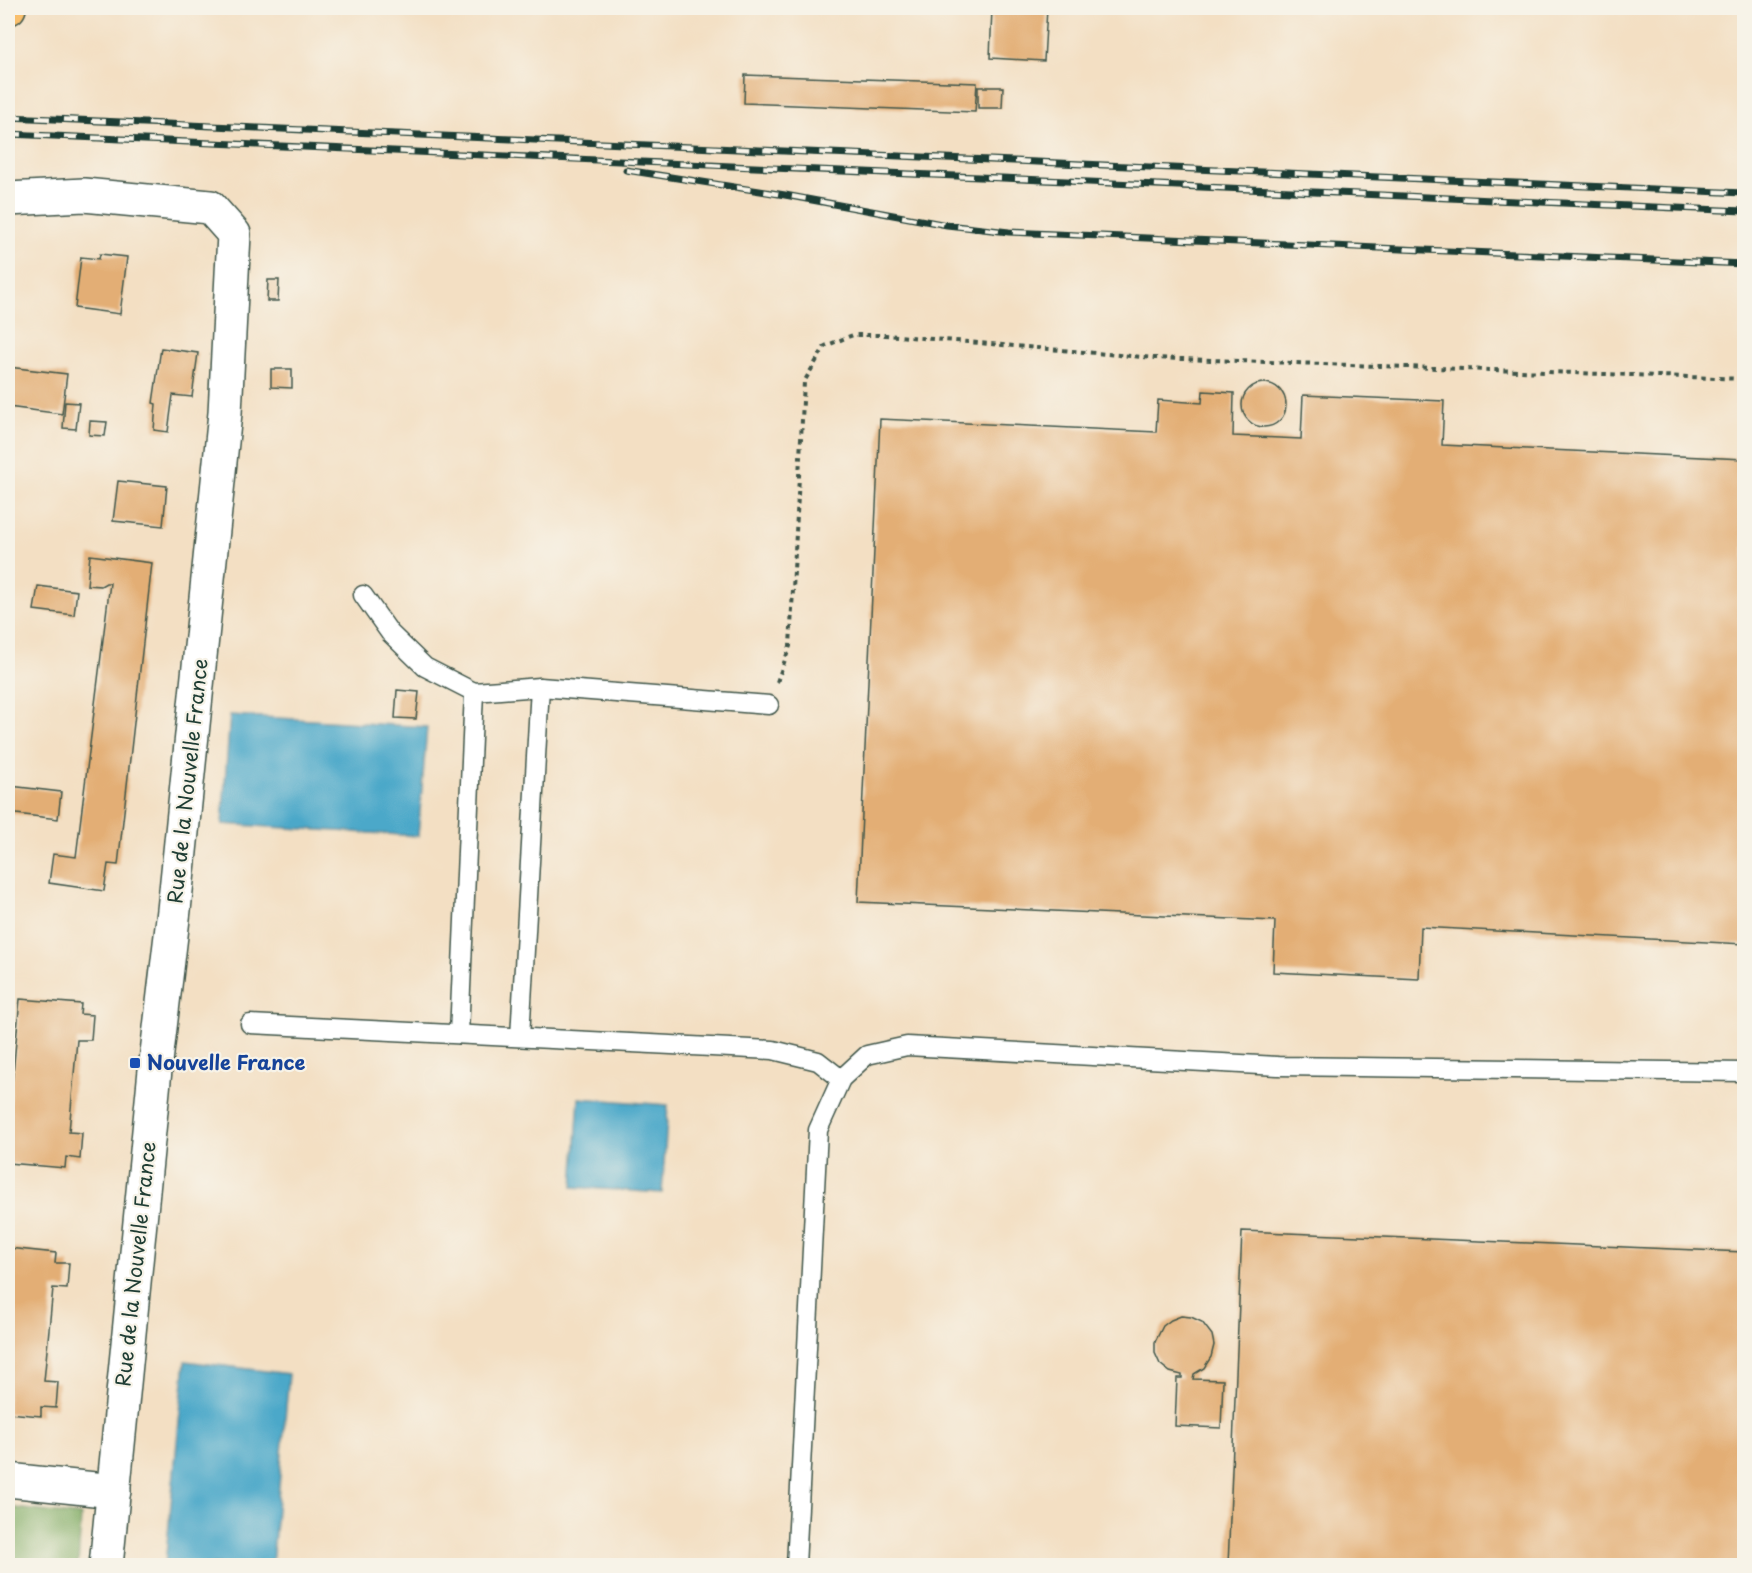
<svg xmlns="http://www.w3.org/2000/svg" width="1752" height="1573" font-family="'Playpen Sans',sans-serif">
<style>
.forest{fill:#7faa62;stroke:#4f744b;stroke-width:1.5}
.water{fill:#4ba8c9;stroke:#35727e;stroke-width:1.5}
.building{fill:#e3ae74}
.lines{fill:none;stroke-linecap:round;stroke-linejoin:round}
.service-casing{stroke:#3f5549;stroke-width:21}
.minor-casing{stroke:#3f5549;stroke-width:36}
.primary-casing{stroke:#3f5549;stroke-width:36}
.path{stroke:#3f5549;stroke-width:4;stroke-dasharray:4.5 4.5;stroke-linecap:butt}
.service{stroke:#fff;stroke-width:18}
.minor{stroke:#fff;stroke-width:33}
.primary{stroke:#f9bf6d;stroke-width:33}
.rail-casing{stroke:#1f3d34;stroke-width:7}
.rail{stroke:#f7f3e8;stroke-width:4.5;stroke-dasharray:14;stroke-linecap:butt}
.transit-dot{fill:#1a4fb4;stroke:#f7f3e8;stroke-width:2}
.labels{text-anchor:middle;stroke-width:4.5;stroke-linejoin:round;paint-order:stroke}
.street-label{font-size:20px;fill:#1f3d34;stroke:#f7f3e8}
.transit-label{font-size:20px;font-weight:bold;fill:#164399;stroke:#f7f3e8;text-anchor:start}
</style>
<rect width="100%" height="100%" fill="#f7f3e8"/>
<filter id="ink" filterUnits="userSpaceOnUse"><feTurbulence type="fractalNoise" baseFrequency=".0167" numOctaves="2"/><feDisplacementMap in="SourceGraphic" scale="12" xChannelSelector="R" yChannelSelector="G"/><feConvolveMatrix kernelMatrix="1 2 1 2 8 2 1 2 1" color-interpolation-filters="sRGB"/></filter>
<filter id="wash" filterUnits="userSpaceOnUse"><feTurbulence type="fractalNoise" baseFrequency=".008" numOctaves="4" result="noise"/><feDisplacementMap in="SourceGraphic" scale="24" xChannelSelector="R" yChannelSelector="G"/><feGaussianBlur stdDeviation="1.35" result="paint"/><feColorMatrix in="noise" values="0 0 0 0 0 0 0 0 0 0 0 0 0 0 0 0 0 1.4 0 .05"/><feComposite in="paint" operator="in"/></filter>
<g filter="url(#wash)">
<rect width="100%" height="100%" fill="#f3dfc3"/>
<path class="forest" d="M 8,1507 L 81,1516 L 78,1565 L 8,1565 Z"/>
<g class="water">
<path d="M 230,715 L 427,727 L 418,836 L 222,824 Z"/>
<path d="M 579,1098 L 668,1105 L 662,1193 L 573,1187 Z"/>
<path d="M 185,1361 L 289,1374 L 272,1565 L 165,1565 Z"/>
</g>
<g id="blocks">
<g class="building">
<path d="M 992,8 L 1047,8 L 1044,61 L 990,58 Z"/>
<path d="M 745,75 L 977,83 L 975,112 L 744,103 Z"/>
<path d="M 978,87 L 1003,87 L 1002,108 L 978,108 Z"/>
<path d="M 100,254 L 127,257 L 120,314 L 75,308 L 81,257 L 99,259 Z"/>
<path d="M 268,280 L 279,280 L 278,301 L 267,301 Z"/>
<path d="M 161,348 L 198,353 L 192,397 L 173,395 L 168,432 L 154,430 L 156,404 L 153,403 Z"/>
<path d="M 8,367 L 67,374 L 62,414 L 8,407 Z"/>
<path d="M 271,369 L 292,369 L 292,388 L 271,387 Z"/>
<circle cx="1264" cy="405" r="22"/>
<path d="M 1203,391 L 1234,393 L 1233,436 L 1301,439 L 1303,395 L 1444,401 L 1442,445 L 1744,459 L 1744,944 L 1421,927 L 1419,979 L 1273,972 L 1275,921 L 858,902 L 880,419 L 1156,432 L 1158,400 L 1202,403 Z"/>
<path d="M 65,402 L 79,403 L 76,429 L 63,428 Z"/>
<path d="M 90,421 L 107,422 L 105,436 L 89,435 Z"/>
<path d="M 118,481 L 167,486 L 163,526 L 113,521 Z"/>
<path d="M 90,555 L 152,563 L 118,865 L 108,864 L 104,891 L 49,883 L 53,854 L 76,857 L 110,583 L 106,583 L 101,586 L 87,585 Z"/>
<path d="M 8,581 L 12,581 L 9,612 L 8,612 Z"/>
<path d="M 38,586 L 77,591 L 74,615 L 34,610 Z"/>
<path d="M 397,690 L 419,692 L 416,719 L 395,718 Z"/>
<path d="M 10,786 L 61,792 L 58,819 L 8,813 Z"/>
<path d="M 20,999 L 81,1004 L 80,1014 L 93,1015 L 91,1040 L 77,1040 L 69,1132 L 82,1133 L 80,1159 L 66,1157 L 65,1168 L 8,1163 L 8,1127 Z"/>
<path d="M 1242,1231 L 1744,1252 L 1744,1566 L 1228,1566 Z"/>
<path d="M 8,1248 L 56,1253 L 55,1263 L 69,1263 L 67,1289 L 53,1288 L 44,1381 L 58,1382 L 56,1408 L 41,1407 L 41,1416 L 8,1413 Z"/>
<path d="M 1181,1316 L 1191,1317 L 1202,1322 L 1212,1335 L 1214,1345 L 1211,1357 L 1204,1368 L 1194,1374 L 1193,1379 L 1223,1380 L 1221,1428 L 1175,1426 L 1177,1378 L 1182,1378 L 1182,1375 L 1170,1372 L 1160,1364 L 1155,1353 L 1155,1342 L 1163,1326 L 1171,1320 Z"/>
</g>
</g>
</g>
<g filter="url(#ink)">
<use href="#blocks" fill-opacity="0" stroke="#3f5549" stroke-width="1.5"/>
<g class="lines">
<defs>
<g id="service">
<path d="M 363,595 L 390,633 L 425,667 L 474,692 L 540,687 L 520,1037"/>
<path d="M 540,687 L 769,705"/>
<path d="M 250,1024 L 773,1050 L 818,1061 L 841,1079"/>
<path d="M 459,1034 L 474,692"/>
<path d="M 796,1566 L 818,1130 L 841,1079 L 867,1055 L 907,1046 L 1278,1066 L 1744,1072"/>
</g>
<g id="minor">
<path d="M 8,199 L 84,195 L 210,207 L 234,234 L 225,413 L 174,910 L 155,1070 L 106,1566"/>
<path d="M 8,1480 L 114,1491"/>
</g>
<path id="primary" d="M 8,8 L 9,8"/>
</defs>
<use href="#service" class="service-casing"/>
<use href="#minor" class="minor-casing"/>
<use href="#primary" class="primary-casing"/>
<path class="path" d="M 777,682 L 790,646 L 804,382 L 825,346 L 853,335 L 886,335 L 1154,358 L 1744,379"/>
<use href="#service" class="service"/>
<use href="#minor" class="minor"/>
<use href="#primary" class="primary"/>
<defs>
<g id="rail">
<path d="M 8,117 L 1744,193"/>
<path d="M 8,134 L 1744,211"/>
<path d="M 626,170 L 785,195 L 947,225 L 1009,232 L 1744,264"/>
</g>
</defs>
<use href="#rail" class="rail-casing"/>
<use href="#rail" class="rail"/>
</g>
</g>
<rect class="transit-dot" x="129" y="1057" width="12" height="12" rx="3"/>
<g class="labels">
<g class="street-label">
<text transform="translate(188 781) rotate(-84)" y="7">Rue de la Nouvelle France</text>
<text transform="translate(136 1264) rotate(-84)" y="7">Rue de la Nouvelle France</text>
</g>
<g class="transit-label">
<text x="147" y="1070">Nouvelle France</text>
</g>
</g>
<rect width="1752" height="1573" fill="none" stroke="#f7f3e8" stroke-width="30"/>
</svg>
